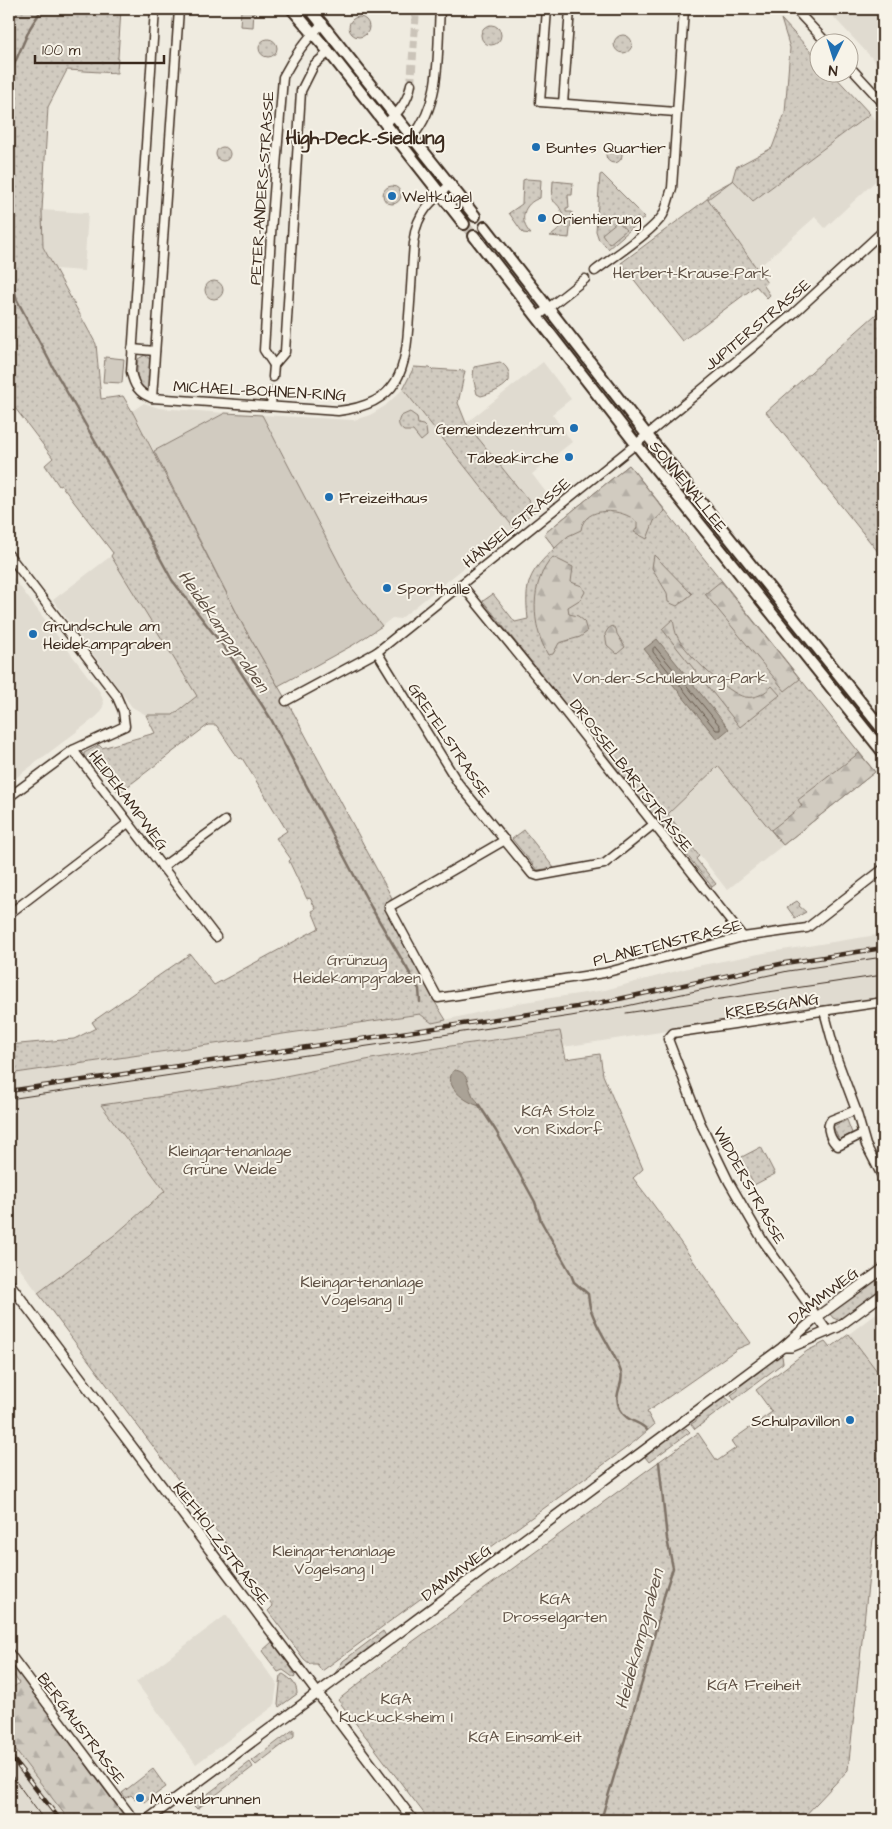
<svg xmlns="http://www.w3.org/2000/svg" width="892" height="1829" font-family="'Architects Daughter',sans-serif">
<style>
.built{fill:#e0dbd0}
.green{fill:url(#green-dots);stroke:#867a6f}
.forest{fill:url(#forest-firs);stroke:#867a6f}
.pitch{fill:#d1cbc0;stroke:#867a6f}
.water{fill:#aaa296;stroke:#7e7266}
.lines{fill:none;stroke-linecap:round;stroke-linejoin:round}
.shore{stroke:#675a4e;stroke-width:1}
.stream{stroke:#7e7266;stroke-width:2.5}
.minor-tunnel{stroke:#cbc4b9;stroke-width:8;stroke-dasharray:8 4;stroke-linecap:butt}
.secondary-tunnel{stroke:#cbc4b9;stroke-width:10;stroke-dasharray:10 5;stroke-linecap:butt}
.minor-casing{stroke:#3b2a1e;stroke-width:11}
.tertiary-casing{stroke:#3b2a1e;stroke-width:12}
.secondary-casing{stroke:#3b2a1e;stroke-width:14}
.minor{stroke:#f7f3e8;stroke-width:8}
.tertiary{stroke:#f7f3e8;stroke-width:9}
.secondary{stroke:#f7f3e8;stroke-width:10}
.tram{stroke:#3b2a1e;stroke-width:1}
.rail-casing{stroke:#3b2a1e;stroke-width:4.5}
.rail{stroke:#f7f3e8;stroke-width:2.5;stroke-dasharray:8;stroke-linecap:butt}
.poi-dot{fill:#1f6fb2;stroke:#f7f3e8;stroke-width:2}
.labels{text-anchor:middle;stroke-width:4;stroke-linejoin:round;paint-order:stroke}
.poi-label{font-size:16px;fill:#3b2a1e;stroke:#f7f3e8;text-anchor:start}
.street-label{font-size:16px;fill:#3b2a1e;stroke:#f7f3e8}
.park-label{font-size:16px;fill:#605246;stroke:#f7f3e8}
.water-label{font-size:18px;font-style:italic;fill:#625448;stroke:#f7f3e8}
.quarter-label{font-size:19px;font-weight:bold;fill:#3b2a1e;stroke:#f7f3e8}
</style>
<defs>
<pattern id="green-dots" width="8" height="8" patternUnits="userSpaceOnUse" patternTransform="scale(1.25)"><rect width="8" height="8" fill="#d1cbc0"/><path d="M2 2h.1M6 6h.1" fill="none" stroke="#b4aea5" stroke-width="1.8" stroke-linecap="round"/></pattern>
<pattern id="forest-firs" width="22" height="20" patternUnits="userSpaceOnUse" patternTransform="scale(1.25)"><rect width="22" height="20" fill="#d1cbc0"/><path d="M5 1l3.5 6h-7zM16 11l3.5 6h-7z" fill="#b4aea5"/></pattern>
</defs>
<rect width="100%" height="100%" fill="#efebe0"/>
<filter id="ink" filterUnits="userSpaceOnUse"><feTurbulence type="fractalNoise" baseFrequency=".02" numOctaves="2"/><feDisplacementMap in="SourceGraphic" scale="10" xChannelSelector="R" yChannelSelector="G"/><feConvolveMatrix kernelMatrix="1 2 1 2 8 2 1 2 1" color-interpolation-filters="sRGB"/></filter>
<g filter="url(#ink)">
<g class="built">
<path d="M 826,9 L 883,9 L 883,70 L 872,58 Z"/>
<path d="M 870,114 L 883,128 L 883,174 L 825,228 L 815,217 L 757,269 L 707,199 L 733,180 L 753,201 Z"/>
<path d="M 42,210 L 88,213 L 84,271 L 55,269 L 43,247 Z"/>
<path d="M 543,362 L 571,399 L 552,414 L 572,442 L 532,474 L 551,499 L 536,510 L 466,423 Z"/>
<path d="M 403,389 L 514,528 L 400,619 L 392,618 L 382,626 L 352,588 L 262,415 L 354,420 L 370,415 L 385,406 Z"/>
<path d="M 144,403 L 159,408 L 225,413 L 154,451 L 132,411 Z"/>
<path d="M 111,556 L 198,696 L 173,715 L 146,715 L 132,707 L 53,600 Z"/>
<path d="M 11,575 L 100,692 L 104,703 L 101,712 L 96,717 L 9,783 L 9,577 Z"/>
<path d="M 718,765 L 783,845 L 727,890 L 668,814 Z"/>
<path d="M 883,934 L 883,998 L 563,1047 L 560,1031 L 457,1045 L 371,1059 L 240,1085 L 101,1106 L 165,1191 L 117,1233 L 38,1293 L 9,1254 L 9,1074 L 420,1014 L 432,1023 L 524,1002 L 605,990 L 692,967 L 764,953 Z"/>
<path d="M 883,1308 L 883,1379 L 849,1334 Z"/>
<path d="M 226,1615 L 277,1684 L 274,1706 L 196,1764 L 136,1682 Z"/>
<path d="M 9,1723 L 86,1820 L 12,1820 L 9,1816 Z"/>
</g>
<g class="green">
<path d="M 9,9 L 121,9 L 117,73 L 67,70 L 48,107 L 42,210 L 43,247 L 96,344 L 101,399 L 123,396 L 132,411 L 244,627 L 293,712 L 392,898 L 385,903 L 433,999 L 446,1020 L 432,1023 L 420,1014 L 9,1074 L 9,1045 L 74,1039 L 96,1028 L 92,1022 L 190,954 L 214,985 L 319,928 L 312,911 L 316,909 L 310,898 L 307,899 L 289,861 L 291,859 L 276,838 L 287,831 L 242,758 L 239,759 L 216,725 L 208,725 L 119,793 L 96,764 L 91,767 L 84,757 L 84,753 L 99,745 L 102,748 L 155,733 L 146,715 L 173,715 L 197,696 L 111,556 L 113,553 L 61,485 L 59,486 L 45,465 L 53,458 L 9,400 Z"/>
<circle cx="359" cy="27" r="10"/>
<path d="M 781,19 L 819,60 L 820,72 L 832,73 L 870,114 L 753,201 L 733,180 L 708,199 L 767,283 L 764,286 L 770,295 L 767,298 L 756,286 L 682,341 L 621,263 L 707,199 L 710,193 L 732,181 L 736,167 L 772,148 L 785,113 L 790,48 Z"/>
<circle cx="491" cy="35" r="10"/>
<circle cx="623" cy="44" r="9"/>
<circle cx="268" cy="48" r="9"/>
<path d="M 343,55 L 389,114 L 385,116 L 339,59 Z"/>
<circle cx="223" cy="154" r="7"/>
<circle cx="614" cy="155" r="8"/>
<path d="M 602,174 L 645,217 L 608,249 L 599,240 L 596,231 L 600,175 Z"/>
<path d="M 526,179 L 541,180 L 540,198 C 523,203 518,221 531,234 L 523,233 L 509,213 L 522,204 L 523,180 Z"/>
<path d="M 553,181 L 573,183 L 572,195 L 568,195 L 569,208 L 566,208 L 566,212 L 572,212 L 569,238 L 550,236 C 566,228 567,210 552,200 Z"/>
<circle cx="392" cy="195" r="9"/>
<circle cx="214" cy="290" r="9"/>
<path d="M 883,308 L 883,558 L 766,412 Z"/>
<path d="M 554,324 L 633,425 L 630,428 L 551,327 Z"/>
<path d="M 145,355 L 151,360 L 149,392 L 146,392 C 136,381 136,373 138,359 Z"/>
<path d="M 500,362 C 508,367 510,372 509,381 C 501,390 492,393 481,396 L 477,394 L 473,377 L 474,367 Z"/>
<path d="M 414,367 L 430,368 L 432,370 L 433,369 L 465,371 L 458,403 L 466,423 L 536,510 L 514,528 L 403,389 Z"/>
<path d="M 410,412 L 417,417 L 418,424 L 423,425 L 426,428 L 427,436 L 421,441 L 413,431 L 404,431 C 398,427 397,421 401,416 Z"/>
<path d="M 629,465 L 875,772 L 783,845 L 718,766 L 668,814 L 699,856 L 696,859 L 716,884 L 712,887 L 675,840 L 650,811 L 483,601 L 493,594 L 515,622 L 528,619 C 524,583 529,572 555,548 L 544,534 Z"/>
<path d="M 675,478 L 755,576 L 750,580 L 671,481 Z"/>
<path d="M 757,579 L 851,697 L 847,701 L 752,583 Z"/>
<path d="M 857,704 L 883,737 L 883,746 L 852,708 Z"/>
<path d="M 524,830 L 554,868 L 537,870 L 512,839 Z"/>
<path d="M 797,901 L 800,904 L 799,906 L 806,912 L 795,918 L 787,907 Z"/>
<path d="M 560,1031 L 566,1059 L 600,1054 L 603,1075 L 643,1169 L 633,1178 C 675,1231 711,1289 751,1343 L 737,1349 L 647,1412 L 654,1425 L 633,1443 L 322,1671 L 317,1664 L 310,1664 L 304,1659 L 268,1611 L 273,1606 L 38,1293 L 117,1233 L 165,1191 L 101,1105 L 240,1085 L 371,1059 L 457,1045 Z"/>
<path d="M 847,1120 L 852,1133 L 839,1140 L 833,1126 Z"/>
<path d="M 761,1147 L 775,1174 L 754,1185 L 740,1158 Z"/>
<path d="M 883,1274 L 883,1288 L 844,1317 L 838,1320 L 833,1318 L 830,1314 L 831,1311 Z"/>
<path d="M 849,1334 L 883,1379 L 883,1531 L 873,1539 L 848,1770 L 801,1820 L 794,1820 L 788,1815 L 783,1820 L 429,1820 L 338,1700 L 404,1648 L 698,1433 L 717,1461 L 736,1448 L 731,1441 L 772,1412 L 756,1390 L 807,1351 L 825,1342 L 830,1348 Z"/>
<path d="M 780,1355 L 782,1356 L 783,1363 L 734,1400 L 731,1395 L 738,1390 L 738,1385 Z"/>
<path d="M 724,1396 L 731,1402 L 695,1429 L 691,1424 L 696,1421 L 696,1416 Z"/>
<path d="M 686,1428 L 690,1432 L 649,1462 L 645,1457 L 678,1430 L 682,1431 Z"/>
<path d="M 383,1631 L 386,1636 L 334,1675 L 343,1661 Z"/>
<path d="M 272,1642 L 294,1672 L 295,1677 L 294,1678 L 283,1670 L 278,1672 L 262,1651 Z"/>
<path d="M 283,1674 C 291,1679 297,1684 297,1694 L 279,1707 L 278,1705 L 281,1675 Z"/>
<path d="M 294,1729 L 294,1736 L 256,1765 L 252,1761 Z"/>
<path d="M 250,1762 L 253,1767 L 197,1809 L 193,1805 Z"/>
<path d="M 153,1769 L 166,1787 L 145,1802 L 140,1796 L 135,1799 L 131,1795 L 126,1798 L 122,1793 Z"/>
</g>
<g class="forest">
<path d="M 629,465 L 665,511 L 654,521 L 647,539 L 634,532 L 637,528 L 637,522 C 623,508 584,505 581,530 L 568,536 L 555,548 L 544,534 Z"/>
<path d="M 654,555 L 692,594 L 677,606 L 668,602 L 667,593 L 652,568 Z"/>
<path d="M 553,557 L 573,567 L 571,582 L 582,586 L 585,592 L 581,599 L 568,607 L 569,614 L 578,616 L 584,621 L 587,632 L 580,637 L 559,643 L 553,654 L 548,655 C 531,626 529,582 553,557 Z"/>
<path d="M 721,581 L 800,679 L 785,691 L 705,594 Z"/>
<path d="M 673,619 C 674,625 675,633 678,638 C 686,653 728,694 745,697 C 756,699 765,693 772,686 L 780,695 L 740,727 L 662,629 Z"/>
<path d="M 612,626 L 616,629 L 617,634 L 625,647 L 617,654 L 607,645 L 605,634 L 608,629 Z"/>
<path d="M 859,753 L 875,772 L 783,845 L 771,830 L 802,806 L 798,800 Z"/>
<path d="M 9,1660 L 127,1820 L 128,1820 L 69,1820 L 9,1742 L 9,1691 L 19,1683 L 9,1668 Z"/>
</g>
<g class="pitch">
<path d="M 241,10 L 254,11 L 253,27 L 240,26 Z"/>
<path d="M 618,221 L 626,230 L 609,244 L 602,234 Z"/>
<path d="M 105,357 L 124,359 L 122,383 L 103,382 Z"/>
<path d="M 225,413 L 262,415 L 352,588 L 382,626 L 353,645 L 278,686 L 244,627 L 154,451 Z"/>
</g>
<g class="water">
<path d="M 657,639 L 729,729 L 717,739 L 644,649 Z"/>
<path d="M 454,1070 C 469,1071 467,1085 473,1096 C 476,1100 478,1101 480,1106 C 466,1103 441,1085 454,1070 Z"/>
</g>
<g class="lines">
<path class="shore" d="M 655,647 L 720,726 L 720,730 L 716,730 L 653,652 L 653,649 Z"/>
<g class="stream">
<path d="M 9,76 L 30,28 L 42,9"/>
<path d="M 9,272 L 17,300 L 56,373 L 129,501 L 172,580 L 227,651 L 271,719 L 371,907 L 419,989 L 420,1002"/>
<path d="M 479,1105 L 496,1131 L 535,1202 L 541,1221 L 570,1272 L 574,1282 L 588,1294 C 589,1300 589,1307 592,1313 C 600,1334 614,1351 621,1372 C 625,1384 612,1393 620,1409 C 627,1423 641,1421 647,1430"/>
<path d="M 601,1820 L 645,1672 L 665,1592 L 673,1568 L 667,1539 L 659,1462"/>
</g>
<g class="minor-tunnel">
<path d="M 411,84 L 416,9"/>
<path d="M 272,393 L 273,377"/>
</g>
<path class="secondary-tunnel" d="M 464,224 L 474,236"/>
<defs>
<g id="minor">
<path d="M 155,9 L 131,372 C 134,385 138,393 152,398 L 338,411 C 400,404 406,371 409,316 C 411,292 412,267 414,243"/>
<path d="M 547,9 L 540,102 L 676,112"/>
<path d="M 795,9 L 826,42"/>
<path d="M 850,67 L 883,103"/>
<path d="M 563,104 L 570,9"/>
<path d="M 385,124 C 399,112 408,102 411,84"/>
<path d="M 413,136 C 442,102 437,51 440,9"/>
<path d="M 414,238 C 417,213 432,200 451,184"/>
<path d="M 595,271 C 613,257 652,232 663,215 C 667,207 669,197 672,188 L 684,9"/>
<path d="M 537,317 L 585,279"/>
<path d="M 132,349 L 155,351"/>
<path d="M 274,365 L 264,350 L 272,219 L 283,77 C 294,56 306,39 323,23"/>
<path d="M 273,377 L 274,365 L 285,352 L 301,91 L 314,65 L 329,52"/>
<path d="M 152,398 L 179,9"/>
<path d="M 271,406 L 272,393"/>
<path d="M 9,555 L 116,695 L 123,711 L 125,726 L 73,750 L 9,797"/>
<path d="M 461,584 L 558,703 L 743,937"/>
<path d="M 377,652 L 458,783 L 532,874 L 538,876 L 604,864 L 654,824"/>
<path d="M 286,701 L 377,652 L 636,444 L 793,314 L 883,231"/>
<path d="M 73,750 L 216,937"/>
<path d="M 505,840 L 389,907 L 438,998 L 604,973 L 743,937 L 807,928 L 883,869"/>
<path d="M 162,867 L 225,821"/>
<path d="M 9,914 L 128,823"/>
<path d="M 824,1011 L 837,1059 L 856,1110 L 866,1145 L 883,1178"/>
<path d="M 856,1110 L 831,1120 C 825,1127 831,1141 838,1146 L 862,1134"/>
<path d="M 828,1332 L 763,1241 L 729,1182 L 700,1122 L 668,1039 L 673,1033 L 883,1002"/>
<path d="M 9,1653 L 134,1820"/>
</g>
<g id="tertiary">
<path d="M 9,1283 L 413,1820"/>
<path d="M 783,1347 L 791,1347 L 838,1327 L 883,1294"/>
<path d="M 147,1820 L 666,1434 L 783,1347 L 817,1317 L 883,1269"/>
</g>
<g id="secondary">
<path d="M 292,9 L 329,52 L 464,224"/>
<path d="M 310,9 L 475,216"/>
<path d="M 485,227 L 647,435 L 883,730"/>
<path d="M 474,236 L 643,453 L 883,752"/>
</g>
</defs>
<use href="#minor" class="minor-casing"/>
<use href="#tertiary" class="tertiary-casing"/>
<use href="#secondary" class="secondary-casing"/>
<use href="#minor" class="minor"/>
<use href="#tertiary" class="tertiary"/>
<use href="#secondary" class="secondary"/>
<g class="tram">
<path d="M 626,1013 L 883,975"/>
<path d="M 9,1099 L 571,1016 L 622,1007 L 788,971 L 883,957"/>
<path d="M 9,1772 L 44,1820"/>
</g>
<defs>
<g id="rail">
<path d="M 9,1091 L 577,1007 L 619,999 L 785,963 L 883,948"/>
<path d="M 9,1754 L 60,1820"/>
</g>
</defs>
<use href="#rail" class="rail-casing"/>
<use href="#rail" class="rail"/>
</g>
</g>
<g class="poi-dot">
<circle cx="536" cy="147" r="5"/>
<circle cx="392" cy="196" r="5"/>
<circle cx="542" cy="218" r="5"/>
<circle cx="574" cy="428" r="5"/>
<circle cx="569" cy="457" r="5"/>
<circle cx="329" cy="497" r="5"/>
<circle cx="387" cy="588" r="5"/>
<circle cx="33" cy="634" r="5"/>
<circle cx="850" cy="1420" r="5"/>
<circle cx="140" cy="1798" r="5"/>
</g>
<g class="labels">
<g class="poi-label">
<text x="546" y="153">Buntes Quartier</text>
<text x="402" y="202">Weltkugel</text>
<text x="552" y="224">Orientierung</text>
<text x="564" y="434" text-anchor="end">Gemeindezentrum</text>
<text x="559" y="463" text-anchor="end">Tabeakirche</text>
<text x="339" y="503">Freizeithaus</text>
<text x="397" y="594">Sporthalle</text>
<text x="43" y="631">Grundschule am<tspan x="43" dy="18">Heidekampgraben</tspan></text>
<text x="840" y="1426" text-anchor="end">Schulpavillon</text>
<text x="150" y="1804">Möwenbrunnen</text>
</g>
<g class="street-label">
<text transform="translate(261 188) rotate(-86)" y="6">PETER-ANDERS-STRASSE</text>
<text transform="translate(757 324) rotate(-40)" y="6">JUPITERSTRASSE</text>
<text transform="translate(260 390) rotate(3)" y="6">MICHAEL-BOHNEN-RING</text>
<text transform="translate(689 486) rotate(51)" y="6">SONNENALLEE</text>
<text transform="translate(516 522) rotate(-39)" y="6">HÄNSELSTRASSE</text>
<text transform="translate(450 740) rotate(56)" y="6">GRETELSTRASSE</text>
<text transform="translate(632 775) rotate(52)" y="6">DROSSELBARTSTRASSE</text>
<text transform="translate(129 800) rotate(53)" y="6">HEIDEKAMPWEG</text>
<text transform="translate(667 942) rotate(-14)" y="6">PLANETENSTRASSE</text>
<text transform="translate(772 1005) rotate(-9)" y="6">KREBSGANG</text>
<text transform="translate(750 1185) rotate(61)" y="6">WIDDERSTRASSE</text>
<text transform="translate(823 1295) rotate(-37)" y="6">DAMMWEG</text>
<text transform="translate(222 1543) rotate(53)" y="6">KIEFHOLZSTRASSE</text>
<text transform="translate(456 1572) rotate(-37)" y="6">DAMMWEG</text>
<text transform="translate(82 1728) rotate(53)" y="6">BERGAUSTRASSE</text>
</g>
<g class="park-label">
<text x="692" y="278">Herbert-Krause-Park</text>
<text x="670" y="683">Von-der-Schulenburg-Park</text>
<text x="357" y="965">Grünzug<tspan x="357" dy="18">Heidekampgraben</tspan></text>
<text x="558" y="1116">KGA Stolz<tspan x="558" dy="18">von Rixdorf</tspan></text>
<text x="230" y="1156">Kleingartenanlage<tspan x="230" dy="18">Grüne Weide</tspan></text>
<text x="362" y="1287">Kleingartenanlage<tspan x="362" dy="18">Vogelsang II</tspan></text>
<text x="334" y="1556">Kleingartenanlage<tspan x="334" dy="18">Vogelsang I</tspan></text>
<text x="555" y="1604">KGA<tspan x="555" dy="18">Drosselgarten</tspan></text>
<text x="754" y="1690">KGA Freiheit</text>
<text x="396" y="1704">KGA<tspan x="396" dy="18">Kuckucksheim I</tspan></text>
<text x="525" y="1742">KGA Einsamkeit</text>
</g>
<g class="water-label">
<text transform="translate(224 631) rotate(55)" y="6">Heidekampgraben</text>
<text transform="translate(639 1639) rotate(-75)" y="6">Heidekampgraben</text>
</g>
<g class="quarter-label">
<text x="365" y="144">High-Deck-Siedlung</text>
</g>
</g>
<rect width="892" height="1829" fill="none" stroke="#f7f3e8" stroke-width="30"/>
<rect x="15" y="15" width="862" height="1799" fill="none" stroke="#3b2a1e" stroke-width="2" filter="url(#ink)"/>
<g transform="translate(834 58) rotate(184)"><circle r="24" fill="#f7f3e8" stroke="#aca397"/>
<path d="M0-4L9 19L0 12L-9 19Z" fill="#1f6fb2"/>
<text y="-8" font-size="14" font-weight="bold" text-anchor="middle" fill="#3b2a1e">N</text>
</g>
<path d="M35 55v8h129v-8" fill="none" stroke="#3b2a1e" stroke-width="2.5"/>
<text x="42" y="55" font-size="15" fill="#3b2a1e" stroke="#f7f3e8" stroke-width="4" paint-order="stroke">100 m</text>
</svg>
